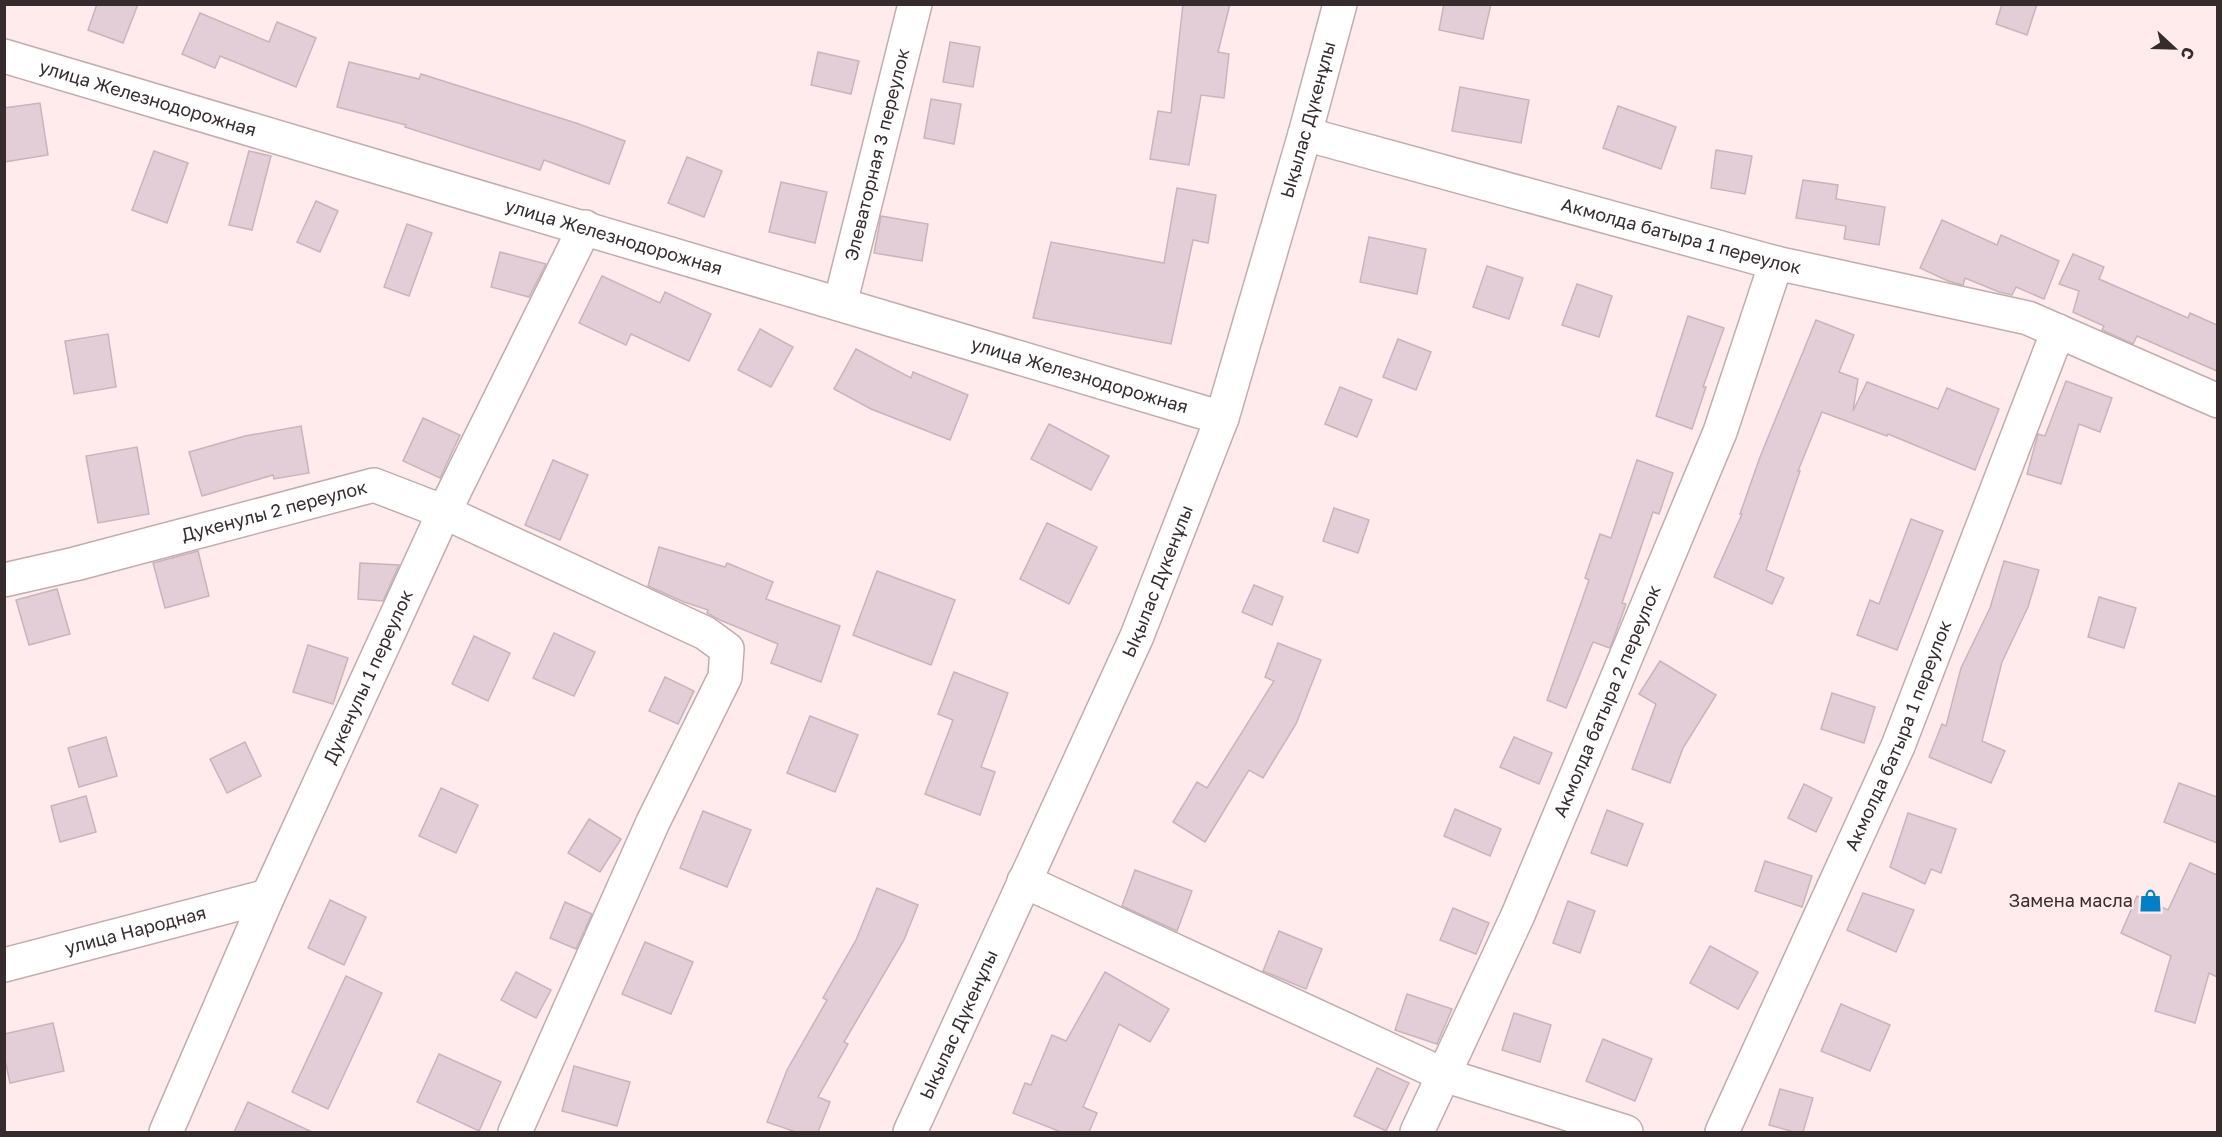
<svg xmlns="http://www.w3.org/2000/svg" width="2222" height="1137" font-family="'Golos Text',sans-serif">
<style>
.building{fill:#e3cdd6;stroke:#c9b4bd;stroke-width:1.5}
.lines{fill:none;stroke-linecap:round;stroke-linejoin:round}
.minor-casing{stroke:#c3acac;stroke-width:36}
.tertiary-casing{stroke:#c3acac;stroke-width:36}
.minor{stroke:#fff;stroke-width:33}
.tertiary{stroke:#fff;stroke-width:33}
.labels{text-anchor:middle;stroke-width:4.5;stroke-linejoin:round;paint-order:stroke}
.street-label{font-size:18px;fill:#362c2d;stroke:#ffebeb}
.poi-label{font-size:18px;fill:#362c2d;stroke:#ffebeb;text-anchor:end}
</style>
<rect width="100%" height="100%" fill="#ffebeb"/>
<g class="building">
<path d="M 97,4 L 138,4 L 123,43 L 88,30 Z"/>
<path d="M 1183,4 L 1230,4 L 1218,52 L 1229,54 L 1224,98 L 1201,95 L 1189,165 L 1150,159 L 1158,111 L 1171,113 Z"/>
<path d="M 1444,4 L 1491,4 L 1483,39 L 1439,30 Z"/>
<path d="M 2002,4 L 2037,4 L 2027,35 L 1996,24 Z"/>
<path d="M 200,13 L 269,42 L 277,22 L 316,38 L 296,87 L 220,56 L 215,68 L 182,54 Z"/>
<path d="M 950,42 L 980,47 L 973,87 L 943,82 Z"/>
<path d="M 818,52 L 859,61 L 851,94 L 811,85 Z"/>
<path d="M 349,62 L 419,79 L 421,74 L 576,123 L 625,141 L 609,184 L 544,160 L 540,170 L 405,127 L 406,125 L 337,107 Z"/>
<path d="M 1460,87 L 1529,100 L 1521,143 L 1452,131 Z"/>
<path d="M 931,99 L 961,104 L 954,144 L 924,138 Z"/>
<path d="M 40,103 L 48,155 L 4,162 L 4,108 Z"/>
<path d="M 1618,106 L 1676,127 L 1661,169 L 1603,148 Z"/>
<path d="M 1716,150 L 1752,156 L 1745,194 L 1711,188 Z"/>
<path d="M 154,151 L 188,163 L 167,223 L 132,210 Z"/>
<path d="M 249,151 L 271,156 L 252,230 L 229,225 Z"/>
<path d="M 687,157 L 722,171 L 704,217 L 668,203 Z"/>
<path d="M 1803,180 L 1838,185 L 1836,199 L 1885,207 L 1879,245 L 1844,239 L 1846,226 L 1796,218 Z"/>
<path d="M 781,182 L 827,192 L 815,243 L 769,232 Z"/>
<path d="M 1177,188 L 1216,195 L 1208,243 L 1193,240 L 1171,344 L 1033,318 L 1051,242 L 1164,263 Z"/>
<path d="M 316,201 L 338,211 L 320,252 L 297,242 Z"/>
<path d="M 881,216 L 928,224 L 922,261 L 874,253 Z"/>
<path d="M 1942,220 L 1997,245 L 2001,235 L 2059,261 L 2044,299 L 2016,287 L 2012,295 L 1999,292 L 1965,278 L 1963,285 L 1948,281 L 1920,268 Z"/>
<path d="M 407,224 L 432,233 L 409,296 L 384,287 Z"/>
<path d="M 1369,237 L 1426,249 L 1417,294 L 1360,282 Z"/>
<path d="M 500,252 L 546,264 L 529,297 L 491,287 Z"/>
<path d="M 2073,254 L 2104,267 L 2099,279 L 2188,318 L 2190,313 L 2217,325 L 2217,371 L 2137,336 L 2133,344 L 2102,330 L 2104,326 L 2073,312 L 2079,291 L 2059,284 Z"/>
<path d="M 1487,266 L 1523,278 L 1509,319 L 1473,307 Z"/>
<path d="M 602,276 L 660,303 L 665,292 L 711,314 L 689,361 L 631,334 L 626,345 L 579,323 Z"/>
<path d="M 1577,284 L 1612,296 L 1599,337 L 1562,325 Z"/>
<path d="M 1688,316 L 1724,328 L 1703,387 L 1706,387 L 1692,429 L 1656,416 Z"/>
<path d="M 1816,320 L 1854,335 L 1839,372 L 1858,379 L 1853,411 L 1867,382 L 1938,409 L 1947,388 L 1999,409 L 1975,470 L 1888,434 L 1887,436 L 1822,412 L 1798,471 L 1800,471 L 1766,570 L 1784,578 L 1772,604 L 1714,577 L 1742,514 L 1740,514 L 1760,457 Z"/>
<path d="M 760,329 L 793,347 L 771,387 L 738,370 Z"/>
<path d="M 108,334 L 116,387 L 74,394 L 65,341 Z"/>
<path d="M 1398,339 L 1431,352 L 1416,390 L 1383,377 Z"/>
<path d="M 856,349 L 911,378 L 913,372 L 968,395 L 950,440 L 871,409 L 834,389 Z"/>
<path d="M 2066,381 L 2112,398 L 2100,432 L 2079,424 L 2061,484 L 2027,474 L 2038,434 L 2045,436 Z"/>
<path d="M 1340,387 L 1372,400 L 1357,437 L 1325,424 Z"/>
<path d="M 423,418 L 460,435 L 440,478 L 403,461 Z"/>
<path d="M 1049,424 L 1109,456 L 1091,490 L 1031,459 Z"/>
<path d="M 301,426 L 309,473 L 274,479 L 273,475 L 202,496 L 189,452 L 245,436 Z"/>
<path d="M 137,447 L 149,514 L 98,523 L 86,456 Z"/>
<path d="M 553,460 L 588,475 L 560,540 L 525,525 Z"/>
<path d="M 1637,460 L 1673,473 L 1659,514 L 1653,512 L 1622,603 L 1626,604 L 1610,648 L 1593,642 L 1566,708 L 1547,700 L 1589,580 L 1585,578 L 1600,534 L 1611,538 Z"/>
<path d="M 1334,508 L 1369,520 L 1358,553 L 1323,541 Z"/>
<path d="M 1911,519 L 1943,531 L 1897,650 L 1857,635 L 1870,600 L 1879,604 Z"/>
<path d="M 1047,523 L 1097,547 L 1069,604 L 1020,579 Z"/>
<path d="M 659,547 L 725,567 L 727,563 L 773,582 L 766,599 L 840,626 L 821,682 L 771,663 L 778,644 L 720,620 L 707,613 L 708,610 L 684,602 L 648,586 Z"/>
<path d="M 198,551 L 209,596 L 165,608 L 153,563 Z"/>
<path d="M 2004,561 L 2039,570 L 2028,607 L 2002,662 L 1982,741 L 2005,751 L 1991,783 L 1929,757 L 1942,724 L 1946,726 L 1961,668 L 1990,608 Z"/>
<path d="M 360,563 L 399,565 L 383,601 L 358,599 Z"/>
<path d="M 877,571 L 955,600 L 931,665 L 853,635 Z"/>
<path d="M 1254,585 L 1283,597 L 1272,625 L 1242,612 Z"/>
<path d="M 57,589 L 70,634 L 29,645 L 16,600 Z"/>
<path d="M 2099,597 L 2136,608 L 2124,648 L 2088,637 Z"/>
<path d="M 554,633 L 595,652 L 574,696 L 533,678 Z"/>
<path d="M 474,636 L 510,653 L 488,701 L 452,684 Z"/>
<path d="M 1278,643 L 1321,660 L 1296,724 L 1263,778 L 1249,770 L 1205,842 L 1173,822 L 1197,782 L 1207,788 L 1274,681 L 1265,677 Z"/>
<path d="M 308,645 L 348,658 L 333,704 L 293,692 Z"/>
<path d="M 1660,661 L 1716,695 L 1683,748 L 1670,783 L 1632,769 L 1656,704 L 1639,694 Z"/>
<path d="M 954,672 L 1008,693 L 981,767 L 995,772 L 980,815 L 925,794 L 953,720 L 938,714 Z"/>
<path d="M 665,677 L 694,691 L 678,724 L 649,711 Z"/>
<path d="M 1832,693 L 1875,707 L 1864,743 L 1821,729 Z"/>
<path d="M 810,716 L 858,735 L 835,792 L 787,773 Z"/>
<path d="M 106,737 L 117,776 L 79,787 L 68,748 Z"/>
<path d="M 1514,737 L 1552,753 L 1539,784 L 1500,767 Z"/>
<path d="M 245,742 L 261,776 L 227,793 L 210,759 Z"/>
<path d="M 2179,783 L 2217,797 L 2217,843 L 2164,822 Z"/>
<path d="M 1804,784 L 1832,798 L 1816,832 L 1788,818 Z"/>
<path d="M 441,788 L 478,805 L 456,853 L 419,836 Z"/>
<path d="M 86,796 L 96,832 L 60,842 L 51,806 Z"/>
<path d="M 1455,809 L 1501,829 L 1490,856 L 1444,836 Z"/>
<path d="M 1607,810 L 1643,824 L 1627,866 L 1591,853 Z"/>
<path d="M 703,811 L 751,830 L 727,887 L 680,868 Z"/>
<path d="M 1908,813 L 1956,829 L 1941,873 L 1931,869 L 1925,884 L 1890,867 Z"/>
<path d="M 589,819 L 621,839 L 600,872 L 568,853 Z"/>
<path d="M 1765,861 L 1812,876 L 1802,907 L 1755,891 Z"/>
<path d="M 2190,863 L 2217,875 L 2217,977 L 2209,973 L 2195,1023 L 2155,1011 L 2171,956 L 2121,933 L 2137,896 L 2168,910 Z"/>
<path d="M 1135,870 L 1192,891 L 1177,931 L 1122,906 Z"/>
<path d="M 877,888 L 918,905 L 904,940 L 844,1042 L 848,1044 L 818,1097 L 830,1102 L 818,1132 L 796,1132 L 767,1122 L 787,1070 L 827,1000 L 823,998 L 856,940 Z"/>
<path d="M 1863,893 L 1914,910 L 1896,952 L 1847,930 Z"/>
<path d="M 330,900 L 366,917 L 344,965 L 308,948 Z"/>
<path d="M 1568,901 L 1595,911 L 1580,953 L 1553,943 Z"/>
<path d="M 565,902 L 592,914 L 576,949 L 550,938 Z"/>
<path d="M 1453,908 L 1489,923 L 1476,954 L 1440,940 Z"/>
<path d="M 1279,931 L 1322,949 L 1306,989 L 1263,971 Z"/>
<path d="M 645,942 L 693,962 L 671,1014 L 622,994 Z"/>
<path d="M 1710,946 L 1758,972 L 1738,1009 L 1690,983 Z"/>
<path d="M 516,972 L 551,990 L 536,1018 L 501,1000 Z"/>
<path d="M 1105,972 L 1169,1009 L 1150,1042 L 1119,1024 L 1083,1107 L 1097,1113 L 1089,1132 L 1061,1132 L 1013,1113 L 1025,1083 L 1031,1085 L 1052,1035 L 1066,1041 Z"/>
<path d="M 346,976 L 382,993 L 328,1109 L 292,1092 Z"/>
<path d="M 1407,994 L 1452,1009 L 1437,1044 L 1395,1030 Z"/>
<path d="M 1841,1004 L 1890,1025 L 1870,1071 L 1821,1051 Z"/>
<path d="M 1514,1013 L 1551,1025 L 1540,1062 L 1502,1050 Z"/>
<path d="M 53,1023 L 64,1071 L 10,1083 L 4,1056 L 4,1034 Z"/>
<path d="M 1603,1039 L 1652,1059 L 1635,1101 L 1586,1081 Z"/>
<path d="M 439,1054 L 501,1082 L 479,1131 L 417,1102 Z"/>
<path d="M 574,1066 L 630,1082 L 617,1126 L 562,1111 Z"/>
<path d="M 1377,1068 L 1409,1083 L 1386,1131 L 1354,1116 Z"/>
<path d="M 1780,1089 L 1813,1098 L 1803,1132 L 1794,1132 L 1769,1125 Z"/>
<path d="M 248,1102 L 312,1132 L 234,1132 Z"/>
</g>
<g class="lines">
<defs>
<g id="minor">
<path id="s1" d="M 4,56 L 1222,418"/>
<path id="s2" d="M 1305,134 L 1776,263 L 2028,318 L 2218,401"/>
<path id="s3" d="M 840,304 L 915,4"/>
<path id="s4" d="M 4,580 L 75,564 L 374,485 L 444,512 L 705,633 L 727,649 L 725,677 L 653,822 L 515,1132"/>
<path d="M 1024,881 L 1444,1075 L 1626,1132"/>
<path id="s5" d="M 4,965 L 268,896"/>
<path id="s6" d="M 166,1132 L 268,896 L 444,512 L 585,227"/>
<path id="s7" d="M 1417,1132 L 1518,915 L 1720,432 L 1776,263"/>
<path id="s8" d="M 1722,1132 L 1898,746 L 2058,331"/>
</g>
<g id="tertiary">
<path id="s9" d="M 910,1132 L 1137,636 L 1222,418 L 1305,134 L 1340,4"/>
</g>
</defs>
<use href="#minor" class="minor-casing"/>
<use href="#tertiary" class="tertiary-casing"/>
<use href="#minor" class="minor"/>
<use href="#tertiary" class="tertiary"/>
</g>
<defs>
<symbol id="shop-bare" viewBox="-9 -9 18 18"><path d="M-5-2.5h2.3a2.7 3.5 0 0 1 5.4 0H5L5.5 6h-11ZM-1.5-2.5h3a1.5 2.3 0 0 0-3 0Z" fill="#017fc7" stroke="#ffebeb" stroke-width="2.5" paint-order="stroke"/></symbol>
</defs>
<g fill-rule="evenodd">
<use href="#shop-bare" x="2134" y="884" width="33" height="33"/>
</g>
<g class="labels">
<g class="street-label">
<text dy="6" stroke="none"><textPath href="#s1" startOffset="150">улица Железнодорожная</textPath></text>
<text dy="6" stroke="none"><textPath href="#s9" startOffset="1090">Ықылас Дүкенұлы</textPath></text>
<text dy="6" stroke="none"><textPath href="#s3" startOffset="154">Элеваторная 3 переулок</textPath></text>
<text dy="6" stroke="none"><textPath href="#s1" startOffset="636">улица Железнодорожная</textPath></text>
<text dy="6" stroke="none"><textPath href="#s2" startOffset="390">Акмолда батыра 1 переулок</textPath></text>
<text dy="6" stroke="none"><textPath href="#s1" startOffset="1122">улица Железнодорожная</textPath></text>
<text dy="6" stroke="none"><textPath href="#s4" startOffset="279">Дукенулы 2 переулок</textPath></text>
<text dy="6" stroke="none"><textPath href="#s9" startOffset="604">Ықылас Дүкенұлы</textPath></text>
<text dy="6" stroke="none"><textPath href="#s6" startOffset="498">Дукенулы 1 переулок</textPath></text>
<text dy="6" stroke="none"><textPath href="#s7" startOffset="471">Акмолда батыра 2 переулок</textPath></text>
<text dy="6" stroke="none"><textPath href="#s8" startOffset="434">Акмолда батыра 1 переулок</textPath></text>
<text dy="6" stroke="none"><textPath href="#s5" startOffset="136">улица Народная</textPath></text>
<text dy="6" stroke="none"><textPath href="#s9" startOffset="118">Ықылас Дүкенұлы</textPath></text>
</g>
<g class="poi-label">
<text x="2133" y="907">Замена масла</text>
</g>
</g>
<rect width="2222" height="1137" fill="none" stroke="#362c2d" stroke-width="12"/>
<g transform="translate(2174 48) rotate(112)" stroke="#ffebeb" stroke-width="4.5" paint-order="stroke">
<path d="M0-4.5L10 22L0 15L-10 22Z" fill="#362c2d"/>
<text y="-9" font-size="16" font-weight="bold" text-anchor="middle" fill="#362c2d">С</text>
</g>
</svg>
